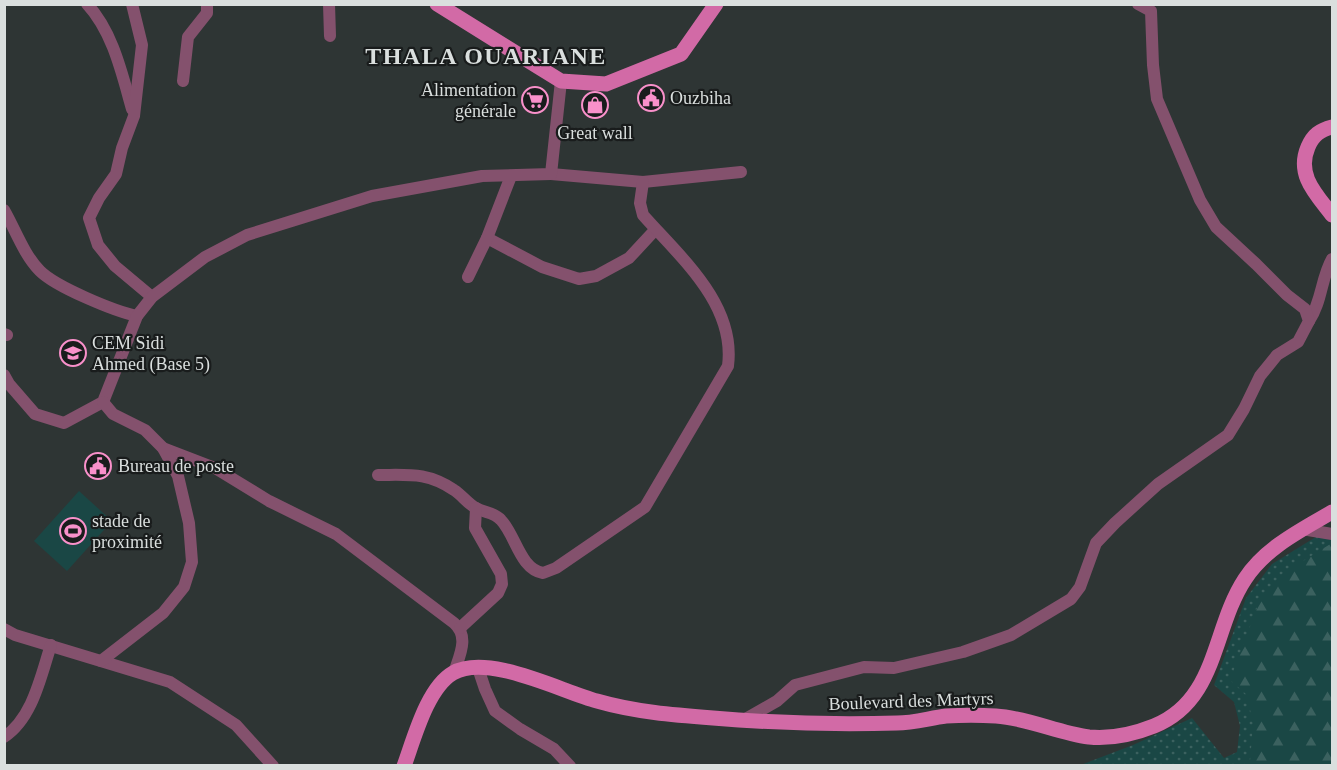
<svg xmlns="http://www.w3.org/2000/svg" width="1337" height="770" font-family="'Times New Roman',serif">
<style>
.grass{fill:url(#grass-dots)}
.forest{fill:url(#forest-firs)}
.pitch{fill:#1a4745}
.lines{fill:none;stroke-linecap:round;stroke-linejoin:round}
.minor{stroke:#84516d;stroke-width:12}
.major{stroke:#d26aa6;stroke-width:15}
.labels{text-anchor:middle;stroke-width:4.5;stroke-linejoin:round;paint-order:stroke}
.poi-label{font-size:18px;fill:#dadfde;stroke:#191c1c;text-anchor:start}
.street-label{font-size:18px;fill:#dadfde;stroke:#191c1c}
.district-label{font-size:24px;font-weight:bold;letter-spacing:1.5px;fill:#dadfde;stroke:#191c1c}
</style>
<defs>
<pattern id="grass-dots" width="8" height="8" patternUnits="userSpaceOnUse" patternTransform="scale(1.5)"><rect width="8" height="8" fill="#1a4745"/><path d="M2 2h.1M6 6h.1" fill="none" stroke="#3b615f" stroke-width="1.8" stroke-linecap="round"/></pattern>
<pattern id="forest-firs" width="22" height="20" patternUnits="userSpaceOnUse" patternTransform="scale(1.5)"><rect width="22" height="20" fill="#1a4745"/><path d="M5 1l3.5 6h-7zM16 11l3.5 6h-7z" fill="#3b615f"/></pattern>
</defs>
<rect width="100%" height="100%" fill="#2e3534"/>
<path class="grass" d="M 1332,527 L 1332,765 L 1078,766 L 1133,745 L 1192,718 L 1224,758 L 1237,752 L 1240,726 L 1234,702 L 1214,685 L 1246,598 L 1272,564 Z"/>
<path class="forest" d="M 1332,543 L 1332,765 L 1241,765 L 1250,761 L 1253,724 L 1247,695 L 1230,680 L 1258,605 L 1282,574 Z"/>
<path class="pitch" d="M 79,491 L 112,521 L 67,571 L 34,541 Z"/>
<g class="lines">
<g class="minor">
<path d="M 87,4 C 113,32 122,74 132,109"/>
<path d="M 132,4 L 142,45 L 134,116 L 122,148 L 116,174 L 99,198 L 89,218 L 98,245 L 115,266 L 152,297"/>
<path d="M 329,4 L 330,36"/>
<path d="M 183,81 L 188,37 L 207,13 L 207,4"/>
<path d="M 551,174 L 643,182 L 741,172"/>
<path d="M 4,210 C 15,229 24,255 40,271 C 56,287 114,311 137,316"/>
<path d="M 487,238 L 542,267 L 579,279 L 596,276 L 629,258 L 655,230"/>
<path d="M 468,277 L 487,238 L 511,176"/>
<path d="M 1309,321 C 1322,302 1321,278 1332,259"/>
<path d="M 4,334 L 7,335"/>
<path d="M 4,375 L 9,384 L 35,414 L 64,423 L 103,402 L 137,316 L 152,297 L 205,257 L 247,235 L 372,196 L 482,176 L 551,174 L 561,81"/>
<path d="M 163,448 L 215,468 L 269,501 L 336,534 L 454,623 C 470,637 459,656 454,673"/>
<path d="M 378,475 C 409,475 427,472 454,490 C 462,495 468,504 476,508 C 485,513 494,512 501,520 C 516,536 520,569 543,573 L 556,568 L 645,507 L 728,366 C 736,304 680,257 643,215 L 640,203 L 643,182"/>
<path d="M 1302,529 L 1332,534"/>
<path d="M 460,628 L 498,593 L 502,584 L 501,574 L 475,528 L 476,508"/>
<path d="M 4,629 L 15,635 L 170,682 L 236,725 L 273,766"/>
<path d="M 101,661 L 163,613 L 184,587 L 192,562 L 189,523 L 178,476 L 163,448 L 145,430 L 113,414 L 103,402"/>
<path d="M 478,668 L 485,689 L 495,711 L 520,729 L 554,749 L 570,766"/>
<path d="M 742,721 L 777,701 L 795,685 L 864,667 L 894,668 L 963,652 L 1011,635 L 1071,599 L 1080,587 L 1096,543 L 1115,523 L 1158,484 L 1228,435 L 1244,409 L 1260,376 L 1277,355 L 1298,342 L 1309,321 L 1305,309 L 1287,295 L 1256,264 L 1216,227 L 1200,200 L 1157,99 L 1153,65 L 1151,11 L 1138,4"/>
<path d="M 4,737 C 33,718 41,675 51,645"/>
</g>
<g class="major">
<path d="M 437,4 L 561,81 L 606,84 L 681,54 L 716,4"/>
<path d="M 1332,127 C 1320,130 1313,135 1308,147 C 1296,175 1316,194 1332,215"/>
<path d="M 404,766 C 414,739 427,688 453,673 C 488,653 560,691 597,701 C 635,712 674,715 713,718 C 774,723 835,725 897,723 C 913,723 930,718 946,716 C 962,715 980,715 996,716 C 1028,718 1058,733 1089,737 C 1110,739 1134,734 1154,726 C 1218,700 1212,629 1245,579 C 1265,548 1301,530 1332,512"/>
</g>
</g>
<defs>
<symbol id="civic-ring" viewBox="-11 -11 22 22"><circle r="9.5" fill="#191c1c" stroke="#f990ca" stroke-width="1.5"/><path d="M-.6-6.5H3V-4.5H.6V-3L4-1V1h2V6H-6V1h2V-1L-.6-3ZM-1.2 2.5V6h2.4V2.5Z" fill="#f990ca"/></symbol>
<symbol id="supermarket-ring" viewBox="-11 -11 22 22"><circle r="9.5" fill="#191c1c" stroke="#f990ca" stroke-width="1.5"/><path d="M-6-5.5h2.5l.6 2H6L4.5 2H-2.5L-4.4-4H-6ZM-1.5 3.2a1.3 1.3 0 1 0 .1 0ZM3 3.2a1.3 1.3 0 1 0 .1 0Z" fill="#f990ca"/></symbol>
<symbol id="shop-ring" viewBox="-11 -11 22 22"><circle r="9.5" fill="#191c1c" stroke="#f990ca" stroke-width="1.5"/><path d="M-5-2.5h2.3a2.7 3.5 0 0 1 5.4 0H5L5.5 6h-11ZM-1.5-2.5h3a1.5 2.3 0 0 0-3 0Z" fill="#f990ca"/></symbol>
<symbol id="school-ring" viewBox="-11 -11 22 22"><circle r="9.5" fill="#191c1c" stroke="#f990ca" stroke-width="1.5"/><path d="M0-5L7-2L0 1L-7-2ZM-4 1L0 2.5L4 1V4Q0 6-4 4Z" fill="#f990ca"/></symbol>
<symbol id="stadium-ring" viewBox="-11 -11 22 22"><circle r="9.5" fill="#191c1c" stroke="#f990ca" stroke-width="1.5"/><path d="M0-5a6.5 5 0 1 0 0 10a6.5 5 0 1 0 0-10ZM-3.5-1.8h7v3.6h-7Z" fill="#f990ca"/></symbol>
</defs>
<g fill-rule="evenodd">
<use href="#civic-ring" x="636" y="83" width="30" height="30"/>
<use href="#supermarket-ring" x="520" y="85" width="30" height="30"/>
<use href="#shop-ring" x="580" y="90" width="30" height="30"/>
<use href="#school-ring" x="58" y="338" width="30" height="30"/>
<use href="#civic-ring" x="83" y="451" width="30" height="30"/>
<use href="#stadium-ring" x="58" y="516" width="30" height="30"/>
</g>
<g class="labels">
<g class="poi-label">
<text x="516" y="96" text-anchor="end">Alimentation<tspan x="516" dy="21">générale</tspan></text>
<text x="670" y="104">Ouzbiha</text>
<text x="595" y="139" text-anchor="middle">Great wall</text>
<text x="92" y="349">CEM Sidi<tspan x="92" dy="21">Ahmed (Base 5)</tspan></text>
<text x="118" y="472">Bureau de poste</text>
<text x="92" y="527">stade de<tspan x="92" dy="21">proximité</tspan></text>
</g>
<g class="street-label">
<text transform="translate(911 701) rotate(-2)" y="6">Boulevard des Martyrs</text>
</g>
<g class="district-label">
<text x="486" y="64">THALA OUARIANE</text>
</g>
</g>
<rect width="1337" height="770" fill="none" stroke="#dadfde" stroke-width="12"/>
</svg>
